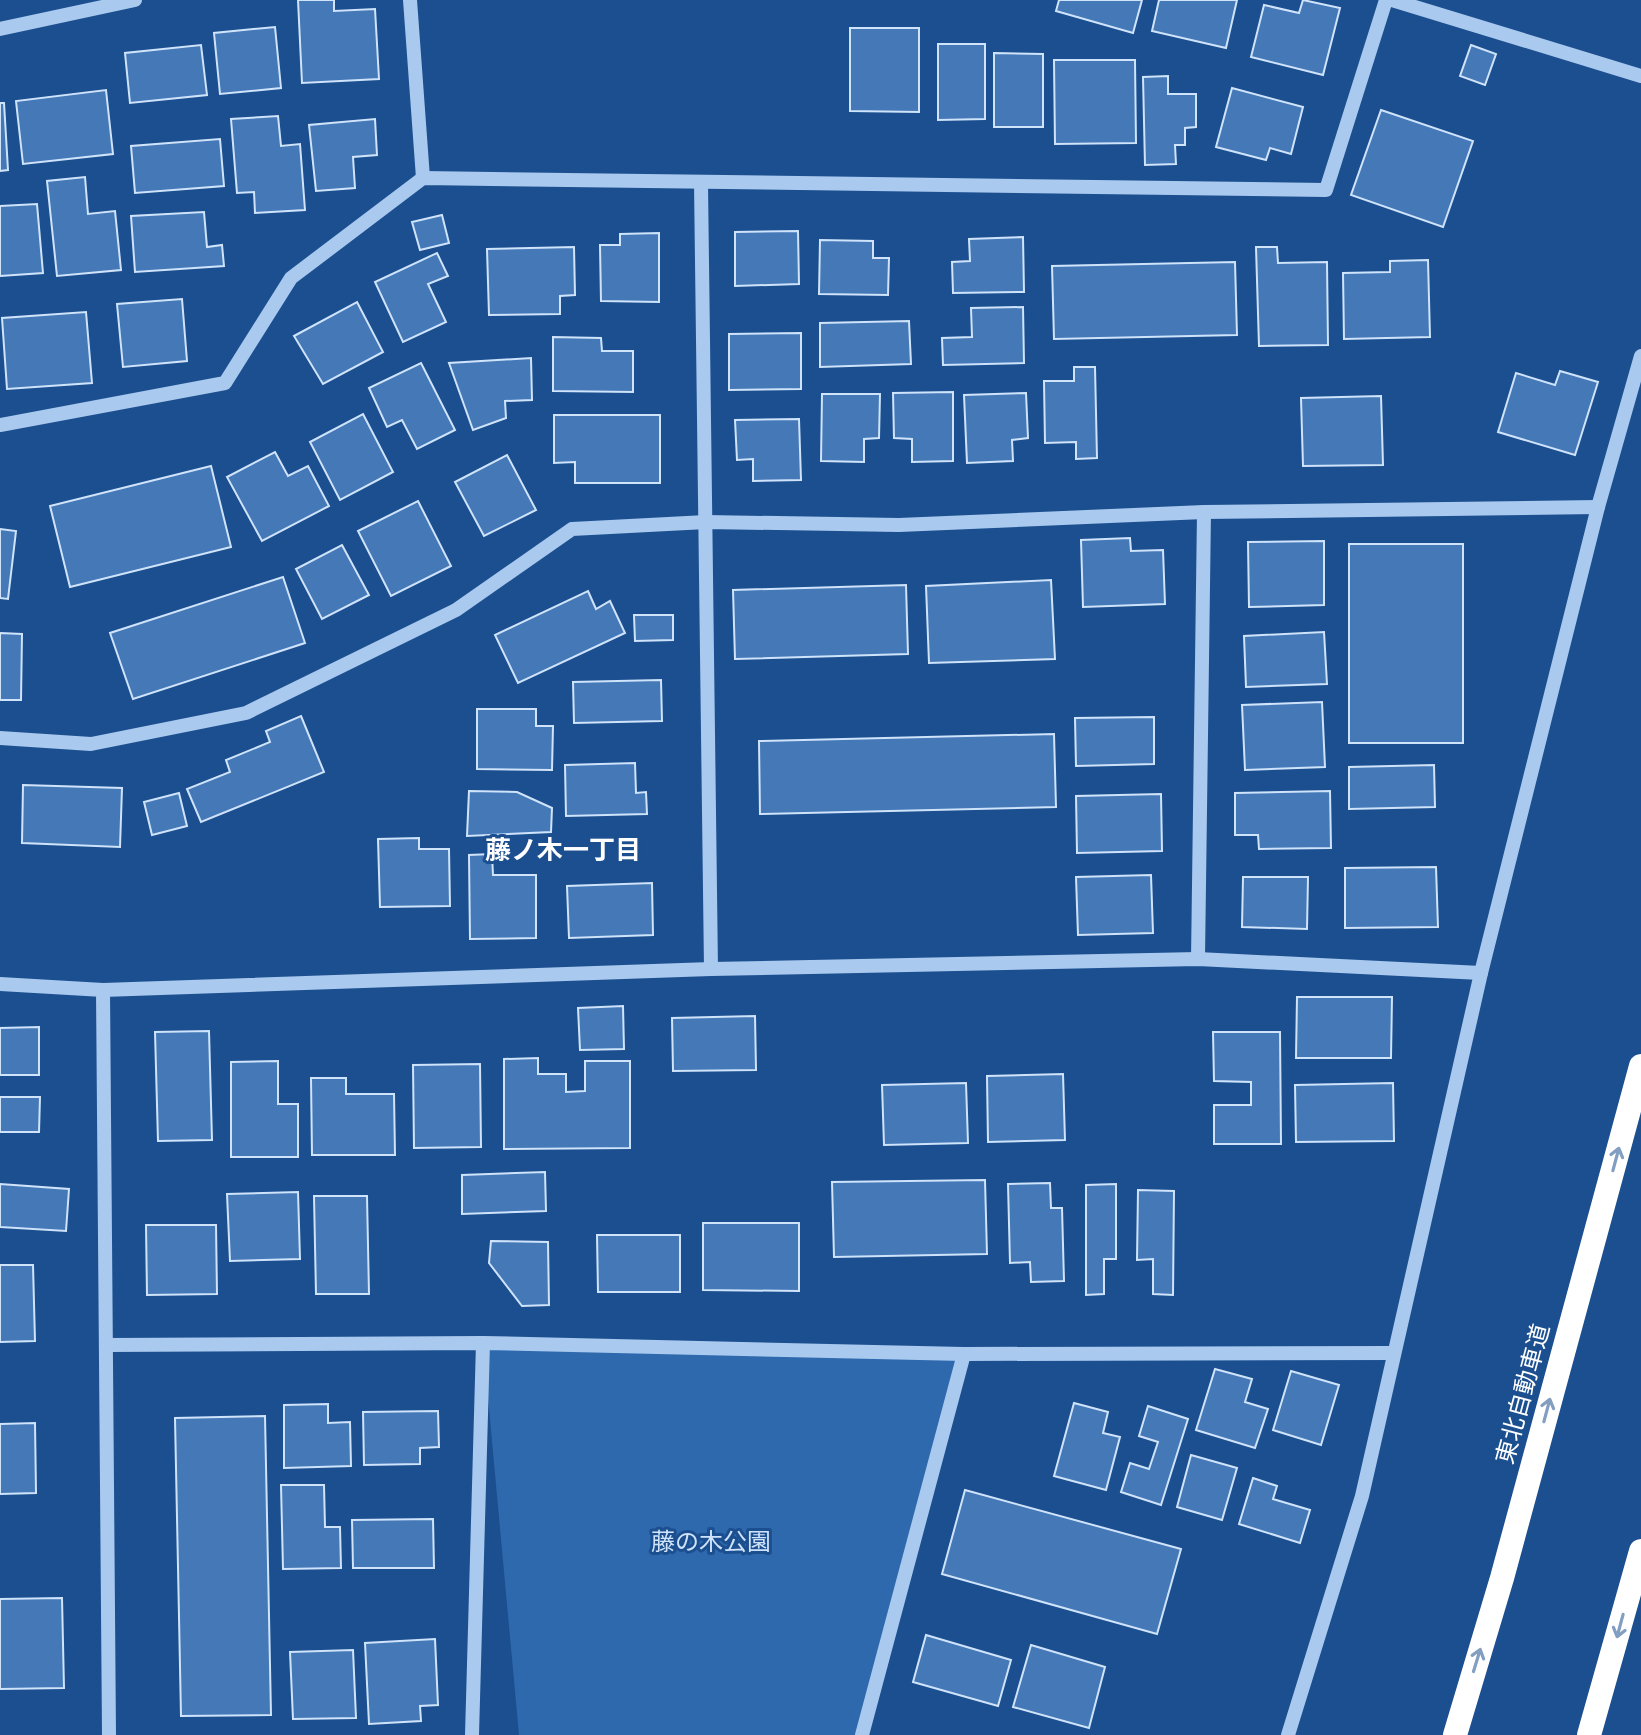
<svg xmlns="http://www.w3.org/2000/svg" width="1641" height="1735" font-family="'Nunito Sans','Noto Sans JP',sans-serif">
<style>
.green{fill:#2e69ad}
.building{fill:#4478b7;stroke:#cfe3fa;stroke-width:2}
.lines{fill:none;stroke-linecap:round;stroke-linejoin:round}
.minor{stroke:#a9c9ee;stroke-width:14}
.highway{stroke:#fff;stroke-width:24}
.oneway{stroke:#829ec1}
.labels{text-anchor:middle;stroke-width:6;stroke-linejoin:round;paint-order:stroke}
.street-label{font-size:24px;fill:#fff;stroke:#1b4f8f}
.park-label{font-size:24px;fill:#cfe3fa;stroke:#1b4f8f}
.neighbourhood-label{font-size:26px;font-weight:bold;fill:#fff;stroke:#1b4f8f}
</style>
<rect width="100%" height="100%" fill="#1b4f8f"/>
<path class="green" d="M 483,1343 L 964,1354 L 862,1735 L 519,1735 Z"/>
<g class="building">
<path d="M 298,0 L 334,0 L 334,11 L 375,9 L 379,79 L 302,83 Z"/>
<path d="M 1059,0 L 1142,0 L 1133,33 L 1056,11 Z"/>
<path d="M 1159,0 L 1237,0 L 1226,48 L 1152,31 Z"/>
<path d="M 1303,0 L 1340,8 L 1323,75 L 1251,57 L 1264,5 L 1299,13 Z"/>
<path d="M 275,27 L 281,88 L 220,94 L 214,33 Z"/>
<path d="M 850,28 L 919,28 L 919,112 L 850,111 Z"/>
<path d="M 938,44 L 985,44 L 985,119 L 938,120 Z"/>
<path d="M 201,45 L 207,95 L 130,103 L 125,53 Z"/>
<path d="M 1471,45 L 1496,54 L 1485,85 L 1460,76 Z"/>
<path d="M 994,53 L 1043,54 L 1043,127 L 994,127 Z"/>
<path d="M 1054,60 L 1135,60 L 1136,143 L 1055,144 Z"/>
<path d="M 1168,76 L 1168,94 L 1196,94 L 1196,127 L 1185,128 L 1185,145 L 1175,145 L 1176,164 L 1145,165 L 1143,77 Z"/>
<path d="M 1232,88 L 1303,107 L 1291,154 L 1270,148 L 1266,160 L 1216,147 Z"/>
<path d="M 106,90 L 113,154 L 23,164 L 16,101 Z"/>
<path d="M 0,103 L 4,103 L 8,170 L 0,171 Z"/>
<path d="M 1381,110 L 1473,141 L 1443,227 L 1351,195 Z"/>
<path d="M 278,116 L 281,146 L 300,144 L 305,210 L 255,213 L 254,192 L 237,193 L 231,119 Z"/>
<path d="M 375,119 L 377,155 L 353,157 L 355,188 L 316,191 L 309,125 Z"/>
<path d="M 220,139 L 224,186 L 135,193 L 131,146 Z"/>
<path d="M 85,177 L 88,214 L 115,211 L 121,270 L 57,276 L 47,181 Z"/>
<path d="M 37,204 L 43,273 L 0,276 L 0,206 Z"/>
<path d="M 204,212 L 207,247 L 222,245 L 224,266 L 135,272 L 131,216 Z"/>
<path d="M 442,215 L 449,243 L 420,250 L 412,222 Z"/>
<path d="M 798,231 L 799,284 L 735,286 L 735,232 Z"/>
<path d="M 659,233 L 659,302 L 601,301 L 600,245 L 620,245 L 620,234 Z"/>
<path d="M 1023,237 L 1024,292 L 953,293 L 952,262 L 970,261 L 969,239 Z"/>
<path d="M 820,240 L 873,241 L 873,258 L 889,258 L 888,295 L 819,294 Z"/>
<path d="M 574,247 L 575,295 L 560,296 L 560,314 L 489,315 L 487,249 Z"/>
<path d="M 1256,247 L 1277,247 L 1278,263 L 1327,262 L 1328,345 L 1259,346 Z"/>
<path d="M 437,253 L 448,276 L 428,284 L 446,322 L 403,342 L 375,282 Z"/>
<path d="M 1428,260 L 1430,337 L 1344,339 L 1343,273 L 1390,272 L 1390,261 Z"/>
<path d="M 1235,262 L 1237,335 L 1054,339 L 1052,266 Z"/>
<path d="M 182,299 L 187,361 L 123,367 L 117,304 Z"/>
<path d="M 357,302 L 383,352 L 323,384 L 294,336 Z"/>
<path d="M 1023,307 L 1024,363 L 943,365 L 942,338 L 972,337 L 971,308 Z"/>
<path d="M 86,312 L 92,383 L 7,389 L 2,318 Z"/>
<path d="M 909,321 L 911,364 L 820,367 L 820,323 Z"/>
<path d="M 801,333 L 801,389 L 729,390 L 729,334 Z"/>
<path d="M 553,337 L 601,338 L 602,351 L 633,351 L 633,392 L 553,391 Z"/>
<path d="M 531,358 L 532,400 L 505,401 L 506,418 L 473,430 L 449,363 Z"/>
<path d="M 421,363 L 455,430 L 417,449 L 402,420 L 387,427 L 369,388 Z"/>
<path d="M 1074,367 L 1095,367 L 1097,458 L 1076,459 L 1076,442 L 1045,443 L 1044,381 L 1074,381 Z"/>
<path d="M 1560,371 L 1598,382 L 1575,455 L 1498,432 L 1516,373 L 1555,385 Z"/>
<path d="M 953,392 L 953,461 L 912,462 L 912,439 L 894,438 L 893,393 Z"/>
<path d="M 1026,393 L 1028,438 L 1012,440 L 1013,461 L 967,463 L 964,395 Z"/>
<path d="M 822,394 L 880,394 L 879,438 L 864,439 L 864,462 L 821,461 Z"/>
<path d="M 1381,396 L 1383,465 L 1303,466 L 1301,398 Z"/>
<path d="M 363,414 L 393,472 L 340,500 L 310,442 Z"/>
<path d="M 554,415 L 660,415 L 660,483 L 575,483 L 575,462 L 554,463 Z"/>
<path d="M 799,419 L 801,480 L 753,481 L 753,459 L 737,460 L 735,420 Z"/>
<path d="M 275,452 L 288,476 L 308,466 L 329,506 L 262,541 L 227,477 Z"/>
<path d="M 507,455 L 536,510 L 484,536 L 455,482 Z"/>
<path d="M 211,466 L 231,547 L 70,587 L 50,506 Z"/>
<path d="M 418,501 L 451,566 L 391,596 L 358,531 Z"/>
<path d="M 0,529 L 16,531 L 8,599 L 0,598 Z"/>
<path d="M 1130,538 L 1131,551 L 1163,550 L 1165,604 L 1083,607 L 1081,540 Z"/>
<path d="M 1324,541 L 1324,605 L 1249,607 L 1248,542 Z"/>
<rect x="1349" y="544" width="114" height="199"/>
<path d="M 342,545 L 369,595 L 322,619 L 296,569 Z"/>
<path d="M 283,577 L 305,643 L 133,699 L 110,633 Z"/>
<path d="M 1051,580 L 1055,659 L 929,663 L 926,586 Z"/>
<path d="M 906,585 L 908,654 L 735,659 L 733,590 Z"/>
<path d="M 588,591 L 596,609 L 610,601 L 625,633 L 518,683 L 495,635 Z"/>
<path d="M 634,615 L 673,615 L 673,640 L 635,641 Z"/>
<path d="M 1324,632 L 1327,684 L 1246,687 L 1244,636 Z"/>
<path d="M 0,633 L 22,634 L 21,700 L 0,700 Z"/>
<path d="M 661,680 L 662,721 L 574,723 L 573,682 Z"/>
<path d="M 1322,702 L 1325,767 L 1245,770 L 1242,705 Z"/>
<path d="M 477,709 L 536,709 L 536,726 L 553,726 L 552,770 L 477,769 Z"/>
<path d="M 301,716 L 324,772 L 201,822 L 187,789 L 230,772 L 226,760 L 270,742 L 266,731 Z"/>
<path d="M 1154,717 L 1154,764 L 1076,766 L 1075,718 Z"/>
<path d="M 1054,734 L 1056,807 L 760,814 L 759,741 Z"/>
<path d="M 635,763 L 636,793 L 646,792 L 647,814 L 566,816 L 565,765 Z"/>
<path d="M 1434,765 L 1435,807 L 1349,809 L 1349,767 Z"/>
<path d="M 23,785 L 122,788 L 120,847 L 22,843 Z"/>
<path d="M 469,791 L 517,792 L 552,808 L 551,832 L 467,836 Z"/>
<path d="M 1330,791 L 1331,848 L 1259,849 L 1258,835 L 1235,835 L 1235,793 Z"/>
<path d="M 179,793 L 187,826 L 152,835 L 144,802 Z"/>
<path d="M 1161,794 L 1162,851 L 1077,853 L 1076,796 Z"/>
<path d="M 419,838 L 419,849 L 449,849 L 450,906 L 380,907 L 378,839 Z"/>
<path d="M 492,854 L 493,875 L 536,875 L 536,938 L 470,939 L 469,855 Z"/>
<path d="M 1436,867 L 1438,927 L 1345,928 L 1345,868 Z"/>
<path d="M 1151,875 L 1153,933 L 1078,935 L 1076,877 Z"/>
<path d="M 1243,877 L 1308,877 L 1307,929 L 1242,927 Z"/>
<path d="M 652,883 L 653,935 L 569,938 L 567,886 Z"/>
<path d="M 1297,997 L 1392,997 L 1391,1058 L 1296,1058 Z"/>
<path d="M 623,1006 L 624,1049 L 580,1050 L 578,1008 Z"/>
<path d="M 755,1016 L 756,1070 L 673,1071 L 672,1018 Z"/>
<path d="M 39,1027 L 39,1075 L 0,1075 L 0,1028 Z"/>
<path d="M 209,1031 L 212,1140 L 158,1141 L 155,1032 Z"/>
<path d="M 1213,1032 L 1280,1032 L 1281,1144 L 1214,1144 L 1214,1105 L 1251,1105 L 1251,1082 L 1214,1081 Z"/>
<path d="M 538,1058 L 538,1074 L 566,1074 L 566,1092 L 585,1091 L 585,1061 L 630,1061 L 630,1148 L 504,1149 L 504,1059 Z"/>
<path d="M 278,1061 L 278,1104 L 298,1104 L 298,1157 L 231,1157 L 231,1062 Z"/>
<path d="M 480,1064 L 481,1147 L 414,1148 L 413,1065 Z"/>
<path d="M 1063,1074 L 1065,1140 L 988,1142 L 987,1076 Z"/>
<path d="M 311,1078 L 346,1078 L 346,1094 L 394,1094 L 395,1155 L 312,1155 Z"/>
<path d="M 966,1083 L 968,1143 L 884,1145 L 882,1085 Z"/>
<path d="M 1393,1083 L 1394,1141 L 1296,1142 L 1295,1085 Z"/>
<path d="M 0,1097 L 40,1097 L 39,1132 L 0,1132 Z"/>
<path d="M 545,1172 L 546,1211 L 462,1214 L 462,1175 Z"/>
<path d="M 985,1180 L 987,1254 L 834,1257 L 832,1182 Z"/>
<path d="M 1050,1183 L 1051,1208 L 1062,1208 L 1064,1281 L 1031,1282 L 1030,1262 L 1010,1263 L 1008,1184 Z"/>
<path d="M 0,1184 L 69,1189 L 66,1231 L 0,1227 Z"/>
<path d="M 1116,1184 L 1116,1259 L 1104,1259 L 1104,1294 L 1086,1295 L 1086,1185 Z"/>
<path d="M 1138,1190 L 1174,1191 L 1173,1295 L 1153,1294 L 1153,1259 L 1137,1260 Z"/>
<path d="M 298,1192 L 300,1259 L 230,1261 L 227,1194 Z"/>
<path d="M 314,1196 L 367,1196 L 369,1294 L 316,1294 Z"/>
<path d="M 703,1223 L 799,1223 L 799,1291 L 703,1290 Z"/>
<path d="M 146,1225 L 216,1225 L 217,1294 L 147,1295 Z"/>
<path d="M 597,1235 L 680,1235 L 680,1292 L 598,1292 Z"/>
<path d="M 491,1241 L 548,1242 L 549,1305 L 522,1306 L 489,1263 Z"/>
<path d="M 0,1265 L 33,1265 L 35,1341 L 0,1342 Z"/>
<path d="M 1215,1369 L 1252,1379 L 1245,1402 L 1268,1409 L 1255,1448 L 1196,1430 Z"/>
<path d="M 1291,1371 L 1339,1385 L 1321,1445 L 1273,1430 Z"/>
<path d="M 1074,1403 L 1108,1412 L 1103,1433 L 1120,1437 L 1106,1490 L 1054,1476 Z"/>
<path d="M 328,1404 L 328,1423 L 350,1422 L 351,1466 L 284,1468 L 284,1405 Z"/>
<path d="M 1148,1406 L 1188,1419 L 1161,1505 L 1121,1492 L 1130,1463 L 1149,1469 L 1158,1442 L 1139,1436 Z"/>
<path d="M 438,1411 L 439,1447 L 420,1448 L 420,1464 L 364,1465 L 363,1412 Z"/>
<path d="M 265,1416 L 271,1715 L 181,1716 L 175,1418 Z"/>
<path d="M 35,1423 L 36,1493 L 0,1494 L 0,1424 Z"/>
<path d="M 1191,1455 L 1237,1468 L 1222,1520 L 1177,1507 Z"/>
<path d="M 1253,1478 L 1277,1486 L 1273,1499 L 1310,1510 L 1300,1543 L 1239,1524 Z"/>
<path d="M 281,1485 L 324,1485 L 325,1527 L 340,1527 L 341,1568 L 283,1569 Z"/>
<path d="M 965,1490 L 1181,1549 L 1157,1634 L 942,1574 Z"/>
<path d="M 433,1519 L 434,1568 L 353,1568 L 352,1520 Z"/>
<path d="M 62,1598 L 64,1688 L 0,1689 L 0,1599 Z"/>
<path d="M 926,1635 L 1011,1660 L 998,1706 L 913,1682 Z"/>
<path d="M 435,1639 L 438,1705 L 420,1706 L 421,1721 L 369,1724 L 365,1643 Z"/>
<path d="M 1031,1645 L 1105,1667 L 1089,1728 L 1013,1707 Z"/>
<path d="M 353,1650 L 356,1718 L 293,1719 L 290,1652 Z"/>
</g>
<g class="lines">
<g class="minor">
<path d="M 410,0 L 423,178"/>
<path d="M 1392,0 L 1641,76"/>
<path d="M 0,29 L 135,0"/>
<path d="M 701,183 L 711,969"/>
<path d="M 0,425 L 225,383 L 291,278 L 423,178 L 1326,190 L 1386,0"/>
<path d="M 0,738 L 91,744 L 246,713 L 456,610 L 572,529 L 706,522 L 899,525 L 1204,512 L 1598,507"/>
<path d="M 1198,959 L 1204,512"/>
<path d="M 0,984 L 103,990 L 711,969 L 1198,959 L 1481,973"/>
<path d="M 103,990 L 109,1735"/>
<path d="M 108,1345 L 483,1343 L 964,1354 L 1394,1353"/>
<path d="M 472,1735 L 483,1343"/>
<path d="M 862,1735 L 964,1354"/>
<path d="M 1288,1735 L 1362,1496 L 1481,973 L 1598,507 L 1641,356"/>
</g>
<g class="highway">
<path d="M 1455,1735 L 1502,1578 L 1641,1066"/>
<path d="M 1589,1735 L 1641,1551"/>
</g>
</g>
<defs><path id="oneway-shaft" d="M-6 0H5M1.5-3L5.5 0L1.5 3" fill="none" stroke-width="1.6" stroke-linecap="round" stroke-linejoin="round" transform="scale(2)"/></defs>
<g class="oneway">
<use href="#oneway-shaft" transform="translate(1616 1159) rotate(-75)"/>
<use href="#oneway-shaft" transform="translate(1547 1410) rotate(-75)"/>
<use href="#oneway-shaft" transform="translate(1620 1626) rotate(105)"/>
<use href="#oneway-shaft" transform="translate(1477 1660) rotate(-73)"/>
</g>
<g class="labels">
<g class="street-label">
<text transform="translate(1523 1394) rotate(-75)" y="8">東北自動車道</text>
</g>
<g class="park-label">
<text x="711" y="1550">藤の木公園</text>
</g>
<g class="neighbourhood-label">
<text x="563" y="859">藤ノ木一丁目</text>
</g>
</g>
</svg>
